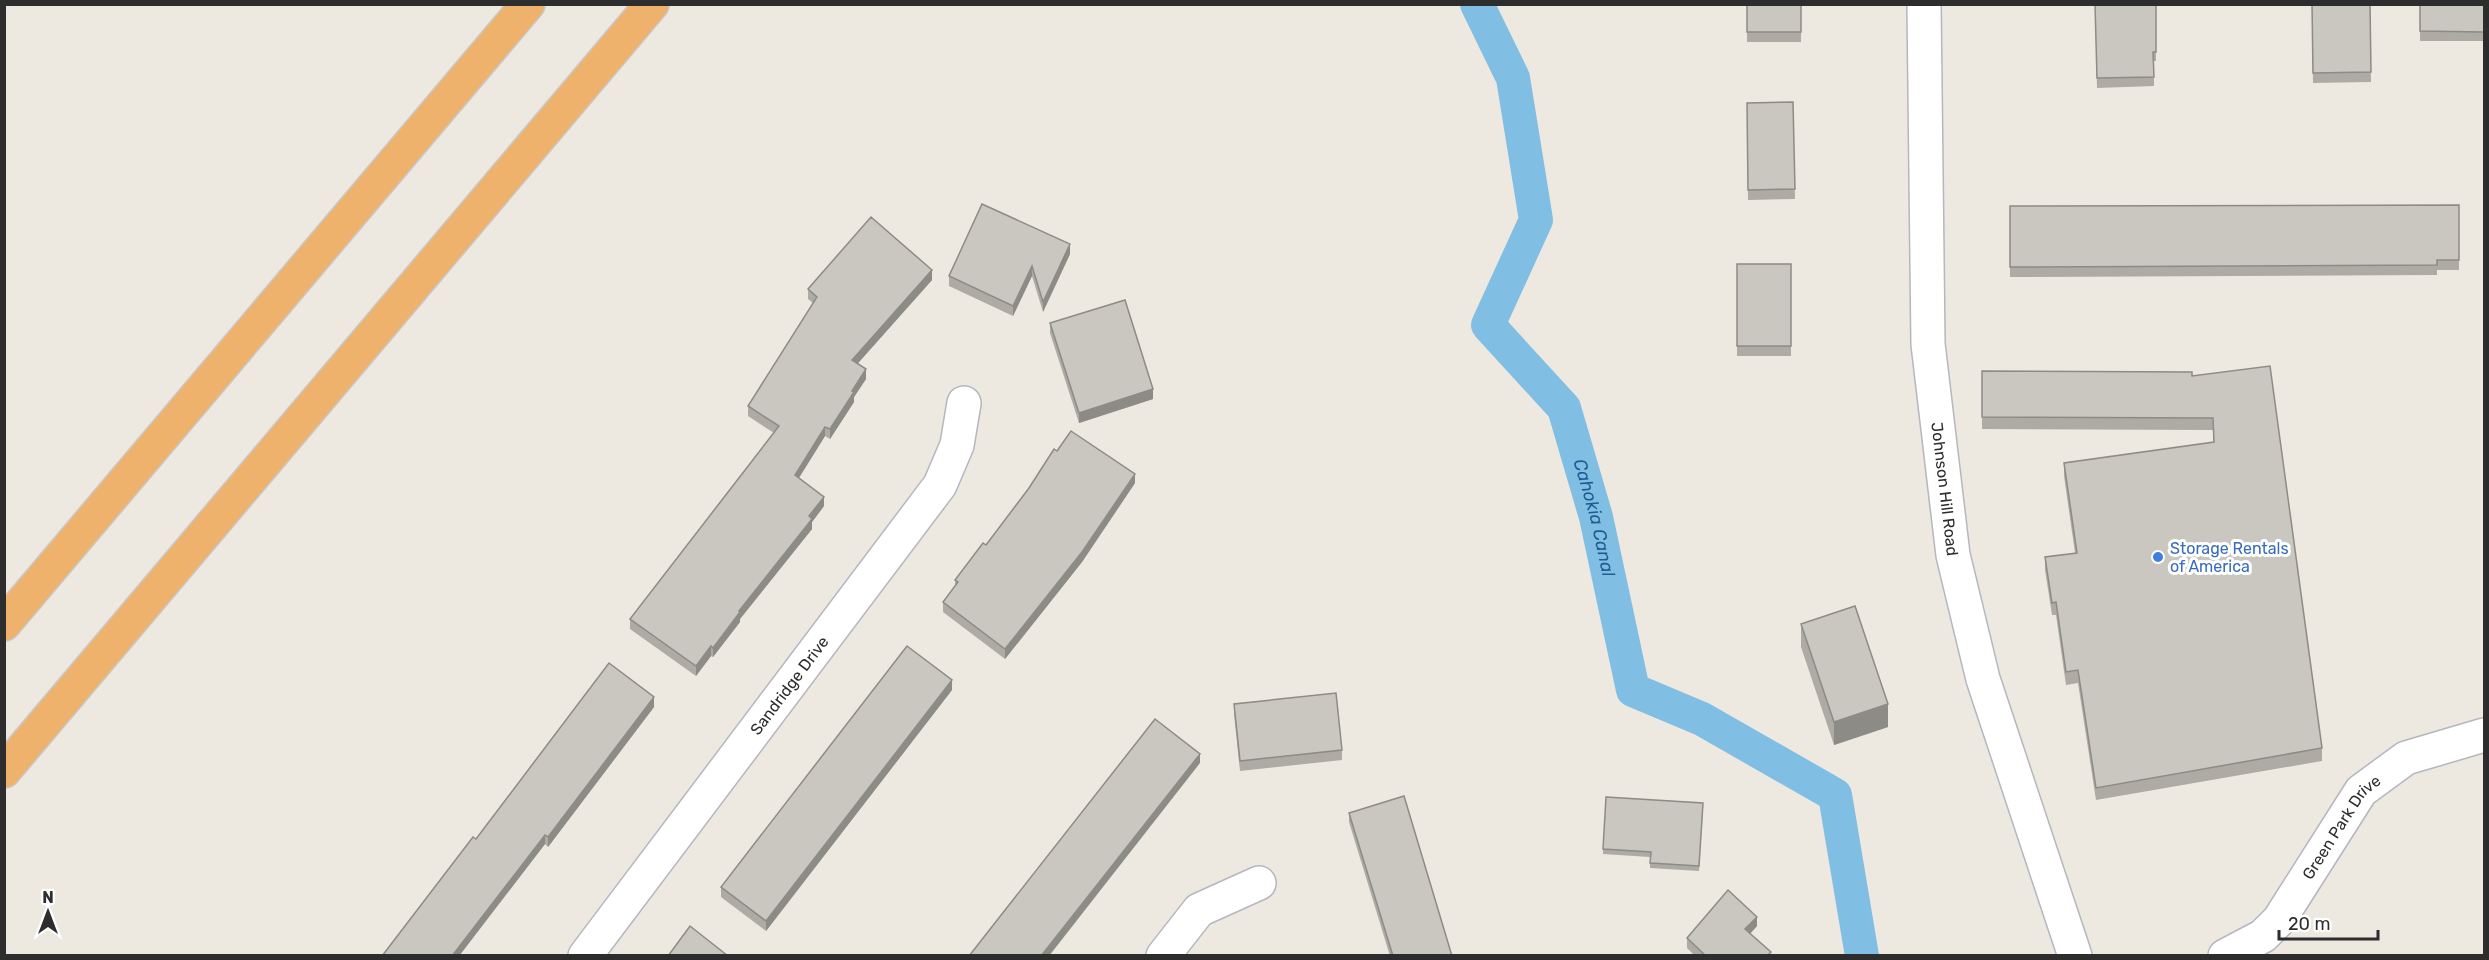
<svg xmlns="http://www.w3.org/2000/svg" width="2489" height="960" font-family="Rubik,sans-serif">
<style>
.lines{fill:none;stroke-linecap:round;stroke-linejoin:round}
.canal{stroke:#81bee3;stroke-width:34}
.minor-casing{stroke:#b5b6bf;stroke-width:36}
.tertiary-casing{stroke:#b5b6bf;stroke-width:36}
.motorway-casing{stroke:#c8c8c8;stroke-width:36}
.minor{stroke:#fff;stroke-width:33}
.tertiary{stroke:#fff;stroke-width:33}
.motorway{stroke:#eeb26c;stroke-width:33}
.wall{fill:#adaba4}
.shaded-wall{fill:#8d8b86}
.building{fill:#c9c7bf;stroke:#8d8b86;stroke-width:1.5}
.shop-dot{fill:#3f7fe0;stroke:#fff;stroke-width:2}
.labels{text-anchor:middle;stroke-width:6;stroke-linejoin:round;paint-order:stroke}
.street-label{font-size:16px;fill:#2d2d2d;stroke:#fff}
.shop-label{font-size:16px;fill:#366cbe;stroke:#fff;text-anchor:start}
.water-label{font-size:18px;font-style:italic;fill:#1c5d92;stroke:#fff}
</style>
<rect width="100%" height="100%" fill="#ede9e1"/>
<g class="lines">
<path class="canal" id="s1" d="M 1477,4 L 1513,78 L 1536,220 L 1488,325 L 1564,408 L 1596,517 L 1633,690 L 1702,719 L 1835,795 L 1862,956"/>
<defs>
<g id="minor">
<path id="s2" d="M 585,956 L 940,485 L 957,445 L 964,403"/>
<path d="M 1163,956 L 1199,910 L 1259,883"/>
<path id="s3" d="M 2225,956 L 2263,936 L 2279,920 L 2361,791 L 2406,758 L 2484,735"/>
</g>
<g id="tertiary">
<path id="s4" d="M 1924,4 L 1928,344 L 1953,555 L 1983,679 L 2075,956"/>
</g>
<g id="motorway">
<path d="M 4,624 L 528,4"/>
<path d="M 4,771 L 652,4"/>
</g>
</defs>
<use href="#minor" class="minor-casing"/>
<use href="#tertiary" class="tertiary-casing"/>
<use href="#motorway" class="motorway-casing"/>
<use href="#minor" class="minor"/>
<use href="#tertiary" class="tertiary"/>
<use href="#motorway" class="motorway"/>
</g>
<g class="wall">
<rect x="1747" y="4" width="54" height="38"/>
<path d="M 2095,4 L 2156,4 L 2156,61 L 2154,61 L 2154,86 L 2097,88 Z"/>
<path d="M 2312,4 L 2370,4 L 2371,82 L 2313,83 Z"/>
<rect x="2420" y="4" width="64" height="37"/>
<path d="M 1793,102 L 1795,199 L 1748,200 L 1747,103 Z"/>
<path d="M 2459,205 L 2459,270 L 2437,270 L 2437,275 L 2010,277 L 2010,206 Z"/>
<path d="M 1070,254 L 1043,312 L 1032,276 L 1013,316 L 949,286 L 949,276 Z"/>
<rect x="1737" y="264" width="54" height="92"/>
<path d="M 932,280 L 857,364 L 866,379 L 854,397 L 854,402 L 830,439 L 825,436 L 799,478 L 824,506 L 812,522 L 812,529 L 740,619 L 740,622 L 713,657 L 711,656 L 696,676 L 630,629 L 630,619 L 774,433 L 748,416 L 748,406 L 813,303 L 808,299 L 808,289 Z"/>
<path d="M 1050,323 L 1153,399 L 1079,423 L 1050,333 Z"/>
<path d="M 2270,366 L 2322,748 L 2322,761 L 2096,800 L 2078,683 L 2066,685 L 2056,615 L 2052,615 L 2045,570 L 2045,557 L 2075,553 L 2064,476 L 2064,463 L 2213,442 L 2213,430 L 1982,429 L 1982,371 L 2192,376 Z"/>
<path d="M 1057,451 L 1135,483 L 1082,562 L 1005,659 L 943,612 L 943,602 L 955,587 L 955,580 L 986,545 Z"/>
<path d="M 1801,624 L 1888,727 L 1834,745 L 1801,647 Z"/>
<path d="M 952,690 L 766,931 L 721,897 L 721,887 Z"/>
<path d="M 1234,704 L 1342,750 L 1342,760 L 1240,771 L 1234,714 Z"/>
<path d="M 654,707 L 548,847 L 545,844 L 459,956 L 382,956 L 476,839 Z"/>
<path d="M 1703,808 L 1699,871 L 1650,868 L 1650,857 L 1603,854 L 1603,849 Z"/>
<path d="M 1349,813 L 1452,956 L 1390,956 L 1349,822 Z"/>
<path d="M 1757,926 L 1750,934 L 1771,956 L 1695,956 L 1687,948 L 1687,938 Z"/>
</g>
<g class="shaded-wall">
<path d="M 1070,244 L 1070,254 L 1043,312 L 1043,302 Z"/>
<path d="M 1032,266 L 1032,276 L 1013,316 L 1013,306 Z"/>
<path d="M 932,270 L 932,280 L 852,370 L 852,360 Z"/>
<path d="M 866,369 L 866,379 L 854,397 L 854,402 L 830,439 L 830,429 L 852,391 Z"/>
<path d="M 1153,389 L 1153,399 L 1079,423 L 1079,413 Z"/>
<path d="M 825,427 L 825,436 L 795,484 L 795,475 Z"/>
<path d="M 1135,474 L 1135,483 L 1082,562 L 1005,659 L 1005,649 Z"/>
<path d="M 824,497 L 824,506 L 812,522 L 812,529 L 740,619 L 740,622 L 713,657 L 713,648 L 739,611 Z"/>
<path d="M 711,646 L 711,656 L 696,676 L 696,666 Z"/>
<path d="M 952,680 L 952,690 L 766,931 L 766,921 Z"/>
<path d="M 654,697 L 654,707 L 548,847 L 548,837 Z"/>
<path d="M 1888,704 L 1888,727 L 1834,745 L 1834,722 Z"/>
<path d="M 1200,754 L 1200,763 L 1049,956 L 1041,956 Z"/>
<path d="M 545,835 L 545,844 L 459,956 L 452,956 Z"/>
<path d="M 1757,917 L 1757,926 L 1745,939 L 1745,929 Z"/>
</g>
<g class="building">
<rect x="1747" y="4" width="54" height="28"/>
<path d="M 2095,4 L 2156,4 L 2156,52 L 2153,52 L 2154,77 L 2097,78 Z"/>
<path d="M 2312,4 L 2370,4 L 2371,72 L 2313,73 Z"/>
<path d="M 2420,4 L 2484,4 L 2484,32 L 2420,31 Z"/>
<path d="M 1793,102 L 1795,189 L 1748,190 L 1747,103 Z"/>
<path d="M 982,204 L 1070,244 L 1043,302 L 1032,266 L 1013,306 L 949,276 Z"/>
<path d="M 2459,205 L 2459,260 L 2437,260 L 2437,265 L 2010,267 L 2010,206 Z"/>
<path d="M 871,217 L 932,270 L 852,360 L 866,369 L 852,391 L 854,392 L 830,429 L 825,427 L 795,475 L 824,497 L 809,516 L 812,519 L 739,611 L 740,612 L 713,648 L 711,646 L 696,666 L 630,619 L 779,426 L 748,406 L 817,297 L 808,289 Z"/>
<rect x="1737" y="264" width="54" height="82"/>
<path d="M 1125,300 L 1153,389 L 1079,413 L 1050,323 Z"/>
<path d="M 2270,366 L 2322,748 L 2096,788 L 2078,670 L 2066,672 L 2056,602 L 2052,603 L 2045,557 L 2077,553 L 2064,463 L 2214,442 L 2213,418 L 1982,417 L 1982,371 L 2192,372 L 2192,376 Z"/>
<path d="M 1071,431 L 1135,474 L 1082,552 L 1005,649 L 943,602 L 958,582 L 955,580 L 983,543 L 986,545 L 1029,488 L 1054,449 L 1057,451 Z"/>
<path d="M 1855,606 L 1888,704 L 1834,722 L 1801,624 Z"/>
<path d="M 907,646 L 952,680 L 766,921 L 721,887 Z"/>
<path d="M 609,663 L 654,697 L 548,837 L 545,835 L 452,956 L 382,956 L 473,837 L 476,839 Z"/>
<path d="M 1336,693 L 1342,750 L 1240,761 L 1234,704 Z"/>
<path d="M 1155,719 L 1200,754 L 1041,956 L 969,956 Z"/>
<path d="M 1404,796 L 1452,956 L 1393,956 L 1349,813 Z"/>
<path d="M 1606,797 L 1703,803 L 1699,866 L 1650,863 L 1651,852 L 1603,849 Z"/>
<path d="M 1728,890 L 1757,917 L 1745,929 L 1771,952 L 1767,956 L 1706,956 L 1687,938 Z"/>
<path d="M 690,926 L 728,956 L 668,956 Z"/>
</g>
<circle class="shop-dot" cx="2158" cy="557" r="6"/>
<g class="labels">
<g class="street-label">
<text dy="6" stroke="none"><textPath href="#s4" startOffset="486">Johnson Hill Road</textPath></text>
<text dy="6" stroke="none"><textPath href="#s2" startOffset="339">Sandridge Drive</textPath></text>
<text dy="6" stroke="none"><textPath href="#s3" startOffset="178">Green Park Drive</textPath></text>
</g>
<g class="shop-label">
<text x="2170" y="554">Storage Rentals<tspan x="2170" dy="18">of America</tspan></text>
</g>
<g class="water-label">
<text dy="6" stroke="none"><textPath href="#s1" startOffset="568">Cahokia Canal</textPath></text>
</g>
</g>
<rect width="2489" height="960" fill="none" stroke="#2d2d2d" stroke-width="12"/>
<g transform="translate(48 912)" stroke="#ffffff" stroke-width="4.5" paint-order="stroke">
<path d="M0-4.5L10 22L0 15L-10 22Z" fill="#2d2d2d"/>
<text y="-9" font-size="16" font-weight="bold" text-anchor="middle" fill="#2d2d2d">N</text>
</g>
<path d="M2279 930v9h99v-9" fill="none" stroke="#2d2d2d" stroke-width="3"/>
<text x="2288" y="930" font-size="18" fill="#2d2d2d" stroke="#ffffff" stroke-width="4.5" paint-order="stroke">20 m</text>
</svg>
